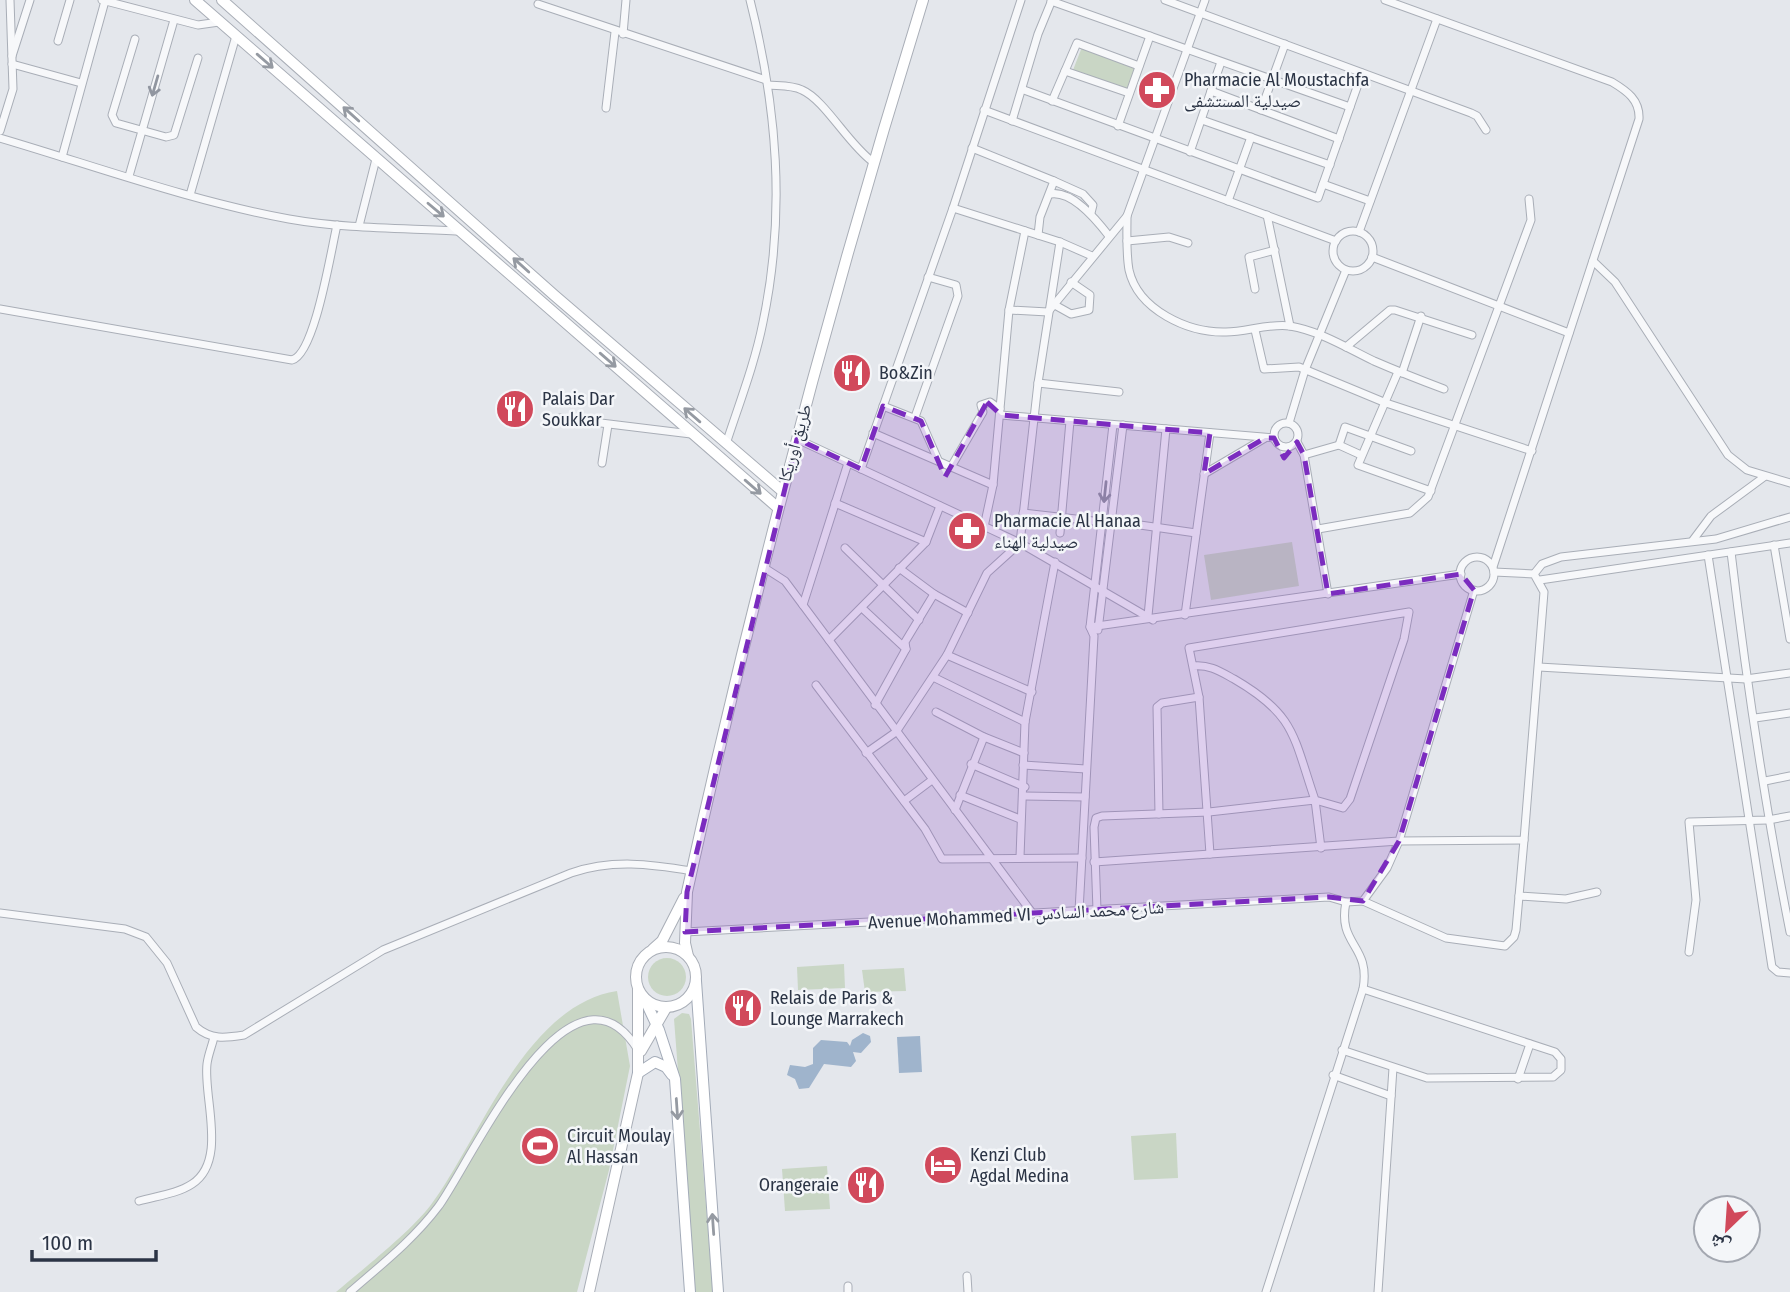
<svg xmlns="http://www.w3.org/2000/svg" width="1790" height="1292" font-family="'Fira Sans Condensed','Noto Naskh Arabic',sans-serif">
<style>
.green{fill:#c9d6c5}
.water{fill:#9fb4cc}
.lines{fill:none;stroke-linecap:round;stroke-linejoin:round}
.street-casing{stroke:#a9aeb7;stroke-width:9}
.secondary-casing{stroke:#a9aeb7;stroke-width:12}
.primary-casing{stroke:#a3abb8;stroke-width:12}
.street{stroke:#f7f8fa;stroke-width:7}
.secondary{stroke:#fff;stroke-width:10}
.primary{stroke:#fff;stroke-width:10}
.oneway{stroke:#959aa2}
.oneway2{stroke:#9196a0}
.marked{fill:#7b2cbf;fill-opacity:0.2;stroke:#7b2cbf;stroke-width:5;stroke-dasharray:14 9;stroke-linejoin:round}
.labels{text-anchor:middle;stroke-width:5;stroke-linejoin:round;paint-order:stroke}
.poi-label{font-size:18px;fill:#2b3445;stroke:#f4f6f9;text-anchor:start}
.street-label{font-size:18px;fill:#2b3445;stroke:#f4f6f9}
</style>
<rect width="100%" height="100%" fill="#e4e7ec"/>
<g class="green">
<path d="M 1082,47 L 1137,68 L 1129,91 L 1073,70 Z"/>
<path d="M 1292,542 L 1299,586 L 1211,600 L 1204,555 Z"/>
<circle cx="667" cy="977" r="19"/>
<path d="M 844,964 L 845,988 L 798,990 L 797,967 Z"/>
<path d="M 904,968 L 906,991 L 865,992 L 862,970 Z"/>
<path d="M 617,991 L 630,1066 L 609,1170 L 577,1292 L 336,1292 C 361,1271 411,1231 430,1206 C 479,1141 525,1005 617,991 Z"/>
<path d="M 682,1013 L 689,1014 L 691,1019 L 713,1292 L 695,1292 L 674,1019 Z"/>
<path d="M 1176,1133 L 1178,1178 L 1134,1180 L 1131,1136 Z"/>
<path d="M 827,1166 L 830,1209 L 785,1211 L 782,1169 Z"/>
</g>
<g class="water">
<path d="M 863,1033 L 870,1036 L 871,1042 L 861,1053 L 853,1052 L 856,1061 L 851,1067 L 824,1064 L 809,1088 L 799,1089 L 795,1079 L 787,1075 L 790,1065 L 805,1067 L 813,1064 L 813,1048 L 821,1040 L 847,1042 L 850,1046 L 852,1040 Z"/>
<path d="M 920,1036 L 922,1072 L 899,1073 L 897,1037 Z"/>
</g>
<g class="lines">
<defs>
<g id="street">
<path d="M 102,0 L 198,25 L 219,22"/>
<path d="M 1165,0 L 1471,113 L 1477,116 L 1486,130"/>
<path d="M 1385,0 L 1612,82 C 1627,91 1640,100 1639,119 L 1493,567"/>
<path d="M 1051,1 L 1350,107"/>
<path d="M 538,4 L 766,80"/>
<path d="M 623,34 L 626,0"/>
<path d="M 135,39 L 112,115 L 116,123 L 166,137 L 174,135 L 198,58"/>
<path d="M 58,41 L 70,0"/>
<path d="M 12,56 L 30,0"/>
<path d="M 12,64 L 81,83"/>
<path d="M 1065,71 L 1129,93"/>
<path d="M 768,85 C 779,86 792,85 802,90 C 825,100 848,144 873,162"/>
<path d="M 1024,90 L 1318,198 L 1362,73"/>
<path d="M 1211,91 L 1339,139"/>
<path d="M 1052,101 L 1077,43 L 1139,66"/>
<path d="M 606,108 L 615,32"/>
<path d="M 984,110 L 1336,241"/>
<path d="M 1261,110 L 1285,44"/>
<path d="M 1202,120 L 1330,165"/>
<path d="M 1012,121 L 1038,34 L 1052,0"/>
<path d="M 1118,126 L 1150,36"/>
<path d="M 0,131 L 13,89 L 10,0"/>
<path d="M 0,138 C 95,166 191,201 289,219 C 345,229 404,228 460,231"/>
<path d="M 972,148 L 1054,181 L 1040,217 L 1038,235"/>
<path d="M 1190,152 L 1221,62"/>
<path d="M 62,157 L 105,1"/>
<path d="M 129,176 L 174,20"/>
<path d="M 1054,181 L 1083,194 L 1093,205 L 1091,213"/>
<path d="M 1323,184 L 1370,201"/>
<path d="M 1050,194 C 1072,190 1096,219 1109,236"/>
<path d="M 190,195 L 236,36"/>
<path d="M 1228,201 L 1251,137"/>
<path d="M 953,208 L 1060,242 L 1092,256"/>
<path d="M 1267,215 L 1290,326"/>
<path d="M 1127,216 C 1127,234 1126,253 1129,270 C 1138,310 1188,333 1226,332 C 1246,332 1270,323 1290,326 C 1320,331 1347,348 1374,361 C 1397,371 1420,380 1444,389"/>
<path d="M 359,226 L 376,159"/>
<circle cx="1353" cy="251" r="20"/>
<path d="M 1359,232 L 1437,19"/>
<path d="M 1127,241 L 1169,237 L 1188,243"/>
<path d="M 1372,257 L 1569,333"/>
<path d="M 1593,261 L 1615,282 L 1728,455 L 1747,470 L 1790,483"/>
<path d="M 1255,289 L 1249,257 L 1275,250"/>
<path d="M 1053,304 L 1071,314 L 1089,310 L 1090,295 L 1071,282"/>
<path d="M 0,309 L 292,360 C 315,354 331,250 337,225"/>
<path d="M 1009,310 L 1048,312 L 1127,216 L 1205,0"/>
<path d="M 1255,330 L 1264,369 L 1299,367 L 1386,403 L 1532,451"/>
<path d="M 1346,347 L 1390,310 L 1395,310 L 1472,335"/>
<path d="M 1398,372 L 1358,465 L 1431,491"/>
<path d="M 1402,373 L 1421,316"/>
<path d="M 1038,383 L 1119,392"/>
<path d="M 883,406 L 921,421 L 938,460"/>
<path d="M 1001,415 L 1274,438"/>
<path d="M 915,417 L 958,296 L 956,285 L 928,277"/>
<path d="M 560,418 L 691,434"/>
<circle cx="1286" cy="435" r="12"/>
<path d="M 1289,423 L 1305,370 L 1346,270"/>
<path d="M 873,433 L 993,485"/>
<path d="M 797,439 L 1020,543 L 1153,620"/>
<path d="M 1297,442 L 1304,455 L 1328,594"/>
<path d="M 726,444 C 739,404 755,363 763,322 C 786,213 777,107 750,0"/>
<path d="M 1339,445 L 1345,427 L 1411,451"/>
<path d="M 1304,455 L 1339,445 L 1361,455"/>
<path d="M 602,463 L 608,425"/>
<path d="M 951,467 L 983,412 L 981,405 L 990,402 L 1000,409"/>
<path d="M 861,469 L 953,208 L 1021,0"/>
<path d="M 1204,474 L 1265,438"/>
<path d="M 835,503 L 926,542"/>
<path d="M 1023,513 L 1102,522"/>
<path d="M 1112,521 L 1196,533"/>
<path d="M 984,527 L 993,485 L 1009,310 L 1025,231"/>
<path d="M 1318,529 L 1410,513 L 1428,497 L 1531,220 L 1529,199"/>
<path d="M 1060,533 L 1070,421"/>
<path d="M 1693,540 L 1711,516 L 1764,477"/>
<path d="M 1774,545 L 1790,639"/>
<path d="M 845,548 L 919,620"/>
<path d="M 1731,552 C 1746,679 1765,806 1790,932"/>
<path d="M 1708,555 L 1772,967 L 1778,972 L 1790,973"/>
<circle cx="1477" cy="574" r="17"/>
<path d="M 763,567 L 785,581 L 1033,914"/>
<path d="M 899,568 L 934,594 L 968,613"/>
<path d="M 1534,574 L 1542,564 L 1561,557 L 1716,539 L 1790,517"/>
<path d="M 1540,580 L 1790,543"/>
<path d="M 803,605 L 848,463"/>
<path d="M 862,608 L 906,649"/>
<path d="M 1185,615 L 1210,433"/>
<path d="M 1148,616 L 1166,429"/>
<path d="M 1090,627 L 1461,574"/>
<path d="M 1098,630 L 1123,425"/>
<path d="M 829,640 L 926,542 L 940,506"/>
<path d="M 947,655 L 1032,692"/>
<path d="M 1193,666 C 1209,664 1221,672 1234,679 C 1296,715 1293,736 1315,800 L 1343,808 L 1350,799 L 1404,639 L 1409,612 L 1189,648 L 1199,697 L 1210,854"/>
<path d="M 1539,667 L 1746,679 L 1790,673"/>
<path d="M 933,677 L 1025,722"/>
<path d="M 816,685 L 925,829 L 942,859 L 1082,858"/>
<path d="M 875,705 L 906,649 L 905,642 L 934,594"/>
<path d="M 936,712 L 984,737"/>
<path d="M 1755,718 L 1790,713"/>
<path d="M 866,753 L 896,732 L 947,655 L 987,573 L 1020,543 L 1038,383 L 1060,242"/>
<path d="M 971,764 L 1025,787"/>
<path d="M 1023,765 L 1086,769"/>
<path d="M 1765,781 L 1790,776"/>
<path d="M 960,795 L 1020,819"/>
<path d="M 1024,796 L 1085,797"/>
<path d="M 904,801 L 932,780"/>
<path d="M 955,810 L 984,737 L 1024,753"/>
<path d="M 1159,814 L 1157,707 L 1162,703 L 1199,697"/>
<path d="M 1020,857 L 1025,722 L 1055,562"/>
<path d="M 1094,862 L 1399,841 L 1474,590"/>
<path d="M 1519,896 L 1566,899 L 1597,892"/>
<path d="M 1363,901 L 1446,938 L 1505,946 L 1514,937 L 1516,930 L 1524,840"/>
<path d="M 1097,910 L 1094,827 L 1096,818 L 1102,816 L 1209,812 L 1315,800 L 1321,848"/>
<path d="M 1079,911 L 1094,636 L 1090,627 L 1113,425"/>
<path d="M 0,913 L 125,929 L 146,937 L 167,963 L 196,1027 C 211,1040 225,1038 244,1035 L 383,950 L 571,873 C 612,859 650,864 692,871"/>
<path d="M 685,932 L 1329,897 L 1346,902 L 1363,901 L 1387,868 L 1399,841 L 1524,840 L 1544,592 L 1534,574 L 1494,572"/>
<path d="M 1689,952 L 1696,900 L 1689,822 L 1768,820 L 1790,816"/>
<path d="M 1342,1050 L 1427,1078 L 1553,1077 L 1561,1070 L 1561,1059 L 1555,1052 L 1363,989"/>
<path d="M 1333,1075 L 1391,1096"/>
<path d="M 1518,1079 L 1530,1044"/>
<path d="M 139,1201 C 156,1196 177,1194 192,1184 C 228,1161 203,1097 207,1064 C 208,1055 212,1046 214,1037"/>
<path d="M 967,1276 L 968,1292"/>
<path d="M 848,1286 L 848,1292"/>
<path d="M 350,1292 C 381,1265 413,1240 438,1207 C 469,1166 570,939 638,1050"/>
<path d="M 1266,1292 L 1363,989 C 1371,944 1337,946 1346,902"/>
<path d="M 1378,1292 L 1393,1068"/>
</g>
<g id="secondary">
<path d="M 195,0 L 777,507"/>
<path d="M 222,0 L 554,295 L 781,490"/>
<circle cx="666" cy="977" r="30"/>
<path d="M 653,949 L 662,941 L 684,898"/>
<path d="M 688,956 L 685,943 L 687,892 C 753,592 832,294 923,0"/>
<path d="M 641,1051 L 666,1008"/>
<path d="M 589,1292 L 638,1073 L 638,989"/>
</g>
<g id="primary">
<path d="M 696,981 L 718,1292"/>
<path d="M 644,998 L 659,1030 L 675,1079 L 690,1292"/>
<path d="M 638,1073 L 655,1062 L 666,1067 L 672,1075"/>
</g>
</defs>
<use href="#street" class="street-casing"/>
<use href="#secondary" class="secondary-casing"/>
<use href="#primary" class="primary-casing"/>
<use href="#street" class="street"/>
<use href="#secondary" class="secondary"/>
<use href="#primary" class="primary"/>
</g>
<defs><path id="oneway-shaft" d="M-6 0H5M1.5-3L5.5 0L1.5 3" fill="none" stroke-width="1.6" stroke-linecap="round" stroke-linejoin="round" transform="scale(1.75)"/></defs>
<g class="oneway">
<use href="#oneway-shaft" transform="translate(265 61) rotate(41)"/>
<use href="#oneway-shaft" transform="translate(351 114) rotate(-138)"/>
<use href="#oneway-shaft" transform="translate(436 210) rotate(40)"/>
<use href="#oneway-shaft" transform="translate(521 265) rotate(-138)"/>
<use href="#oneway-shaft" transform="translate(608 360) rotate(41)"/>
<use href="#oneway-shaft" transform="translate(692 415) rotate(-139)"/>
<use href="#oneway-shaft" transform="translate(753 487) rotate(41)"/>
<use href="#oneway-shaft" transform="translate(677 1109) rotate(86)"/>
<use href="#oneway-shaft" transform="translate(713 1224) rotate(-94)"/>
</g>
<g class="oneway2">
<use href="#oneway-shaft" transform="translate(155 86) rotate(106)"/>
<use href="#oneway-shaft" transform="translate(1105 492) rotate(96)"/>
</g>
<path class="marked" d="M 987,402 L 1001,415 L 1210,433 L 1204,474 L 1265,438 L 1274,438 L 1284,458 L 1297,442 L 1304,455 L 1328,594 L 1461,574 L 1474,590 L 1399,841 L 1363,901 L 1329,897 L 685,932 L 687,892 L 797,439 L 861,469 L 883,406 L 921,421 L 945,477 Z"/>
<defs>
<symbol id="pharmacy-disc" viewBox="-11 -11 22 22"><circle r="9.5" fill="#d1495b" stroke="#f4f6f9"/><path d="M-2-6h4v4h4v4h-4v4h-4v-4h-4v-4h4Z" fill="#fff"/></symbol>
<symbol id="restaurant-disc" viewBox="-11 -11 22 22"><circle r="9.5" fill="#d1495b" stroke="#f4f6f9"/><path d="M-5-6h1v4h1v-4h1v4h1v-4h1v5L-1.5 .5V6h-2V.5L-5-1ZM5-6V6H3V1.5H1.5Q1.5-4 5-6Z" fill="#fff"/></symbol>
<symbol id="stadium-disc" viewBox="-11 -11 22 22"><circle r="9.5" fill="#d1495b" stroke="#f4f6f9"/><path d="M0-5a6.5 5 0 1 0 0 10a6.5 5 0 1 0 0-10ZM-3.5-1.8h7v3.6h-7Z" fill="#fff"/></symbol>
<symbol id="hotel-disc" viewBox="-11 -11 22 22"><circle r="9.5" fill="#d1495b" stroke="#f4f6f9"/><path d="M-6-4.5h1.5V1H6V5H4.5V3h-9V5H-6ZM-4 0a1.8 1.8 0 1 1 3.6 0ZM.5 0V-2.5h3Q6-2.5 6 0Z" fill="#fff"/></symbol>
</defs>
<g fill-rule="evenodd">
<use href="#pharmacy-disc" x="1135" y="68" width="44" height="44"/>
<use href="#restaurant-disc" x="830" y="351" width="44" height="44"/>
<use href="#restaurant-disc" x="493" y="387" width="44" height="44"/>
<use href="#pharmacy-disc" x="945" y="509" width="44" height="44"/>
<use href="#restaurant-disc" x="721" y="986" width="44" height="44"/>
<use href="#stadium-disc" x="518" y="1124" width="44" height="44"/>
<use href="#hotel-disc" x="921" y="1143" width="44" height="44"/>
<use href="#restaurant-disc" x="844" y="1163" width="44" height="44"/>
</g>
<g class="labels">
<g class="poi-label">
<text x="1184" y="86">Pharmacie Al Moustachfa<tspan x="1184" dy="21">صيدلية المستشفى</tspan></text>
<text x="879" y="379">Bo&amp;Zin</text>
<text x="542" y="405">Palais Dar<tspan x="542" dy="21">Soukkar</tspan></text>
<text x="994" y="527">Pharmacie Al Hanaa<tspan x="994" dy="21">صيدلية الهناء</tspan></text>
<text x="770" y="1004">Relais de Paris &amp;<tspan x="770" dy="21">Lounge Marrakech</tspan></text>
<text x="567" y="1142">Circuit Moulay<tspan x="567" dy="21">Al Hassan</tspan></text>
<text x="970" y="1161">Kenzi Club<tspan x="970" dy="21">Agdal Medina</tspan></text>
<text x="839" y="1191" text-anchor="end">Orangeraie</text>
</g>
<g class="street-label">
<text transform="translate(795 443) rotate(-74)" y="6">طريق أوريكا</text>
<text transform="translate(1016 915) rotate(-3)" y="6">Avenue Mohammed VI شارع محمد السادس</text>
</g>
</g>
<g transform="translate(1727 1229) rotate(205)"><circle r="33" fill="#f4f6f9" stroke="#a4a8b1" stroke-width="2"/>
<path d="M0-5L12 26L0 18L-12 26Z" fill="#d1495b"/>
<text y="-10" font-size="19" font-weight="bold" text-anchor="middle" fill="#2b3445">ش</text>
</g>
<path d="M32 1250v10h124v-10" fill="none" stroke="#2b3445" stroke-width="3.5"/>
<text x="42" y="1250" font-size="21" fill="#2b3445" stroke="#f4f6f9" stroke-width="5" paint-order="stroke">100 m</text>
</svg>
